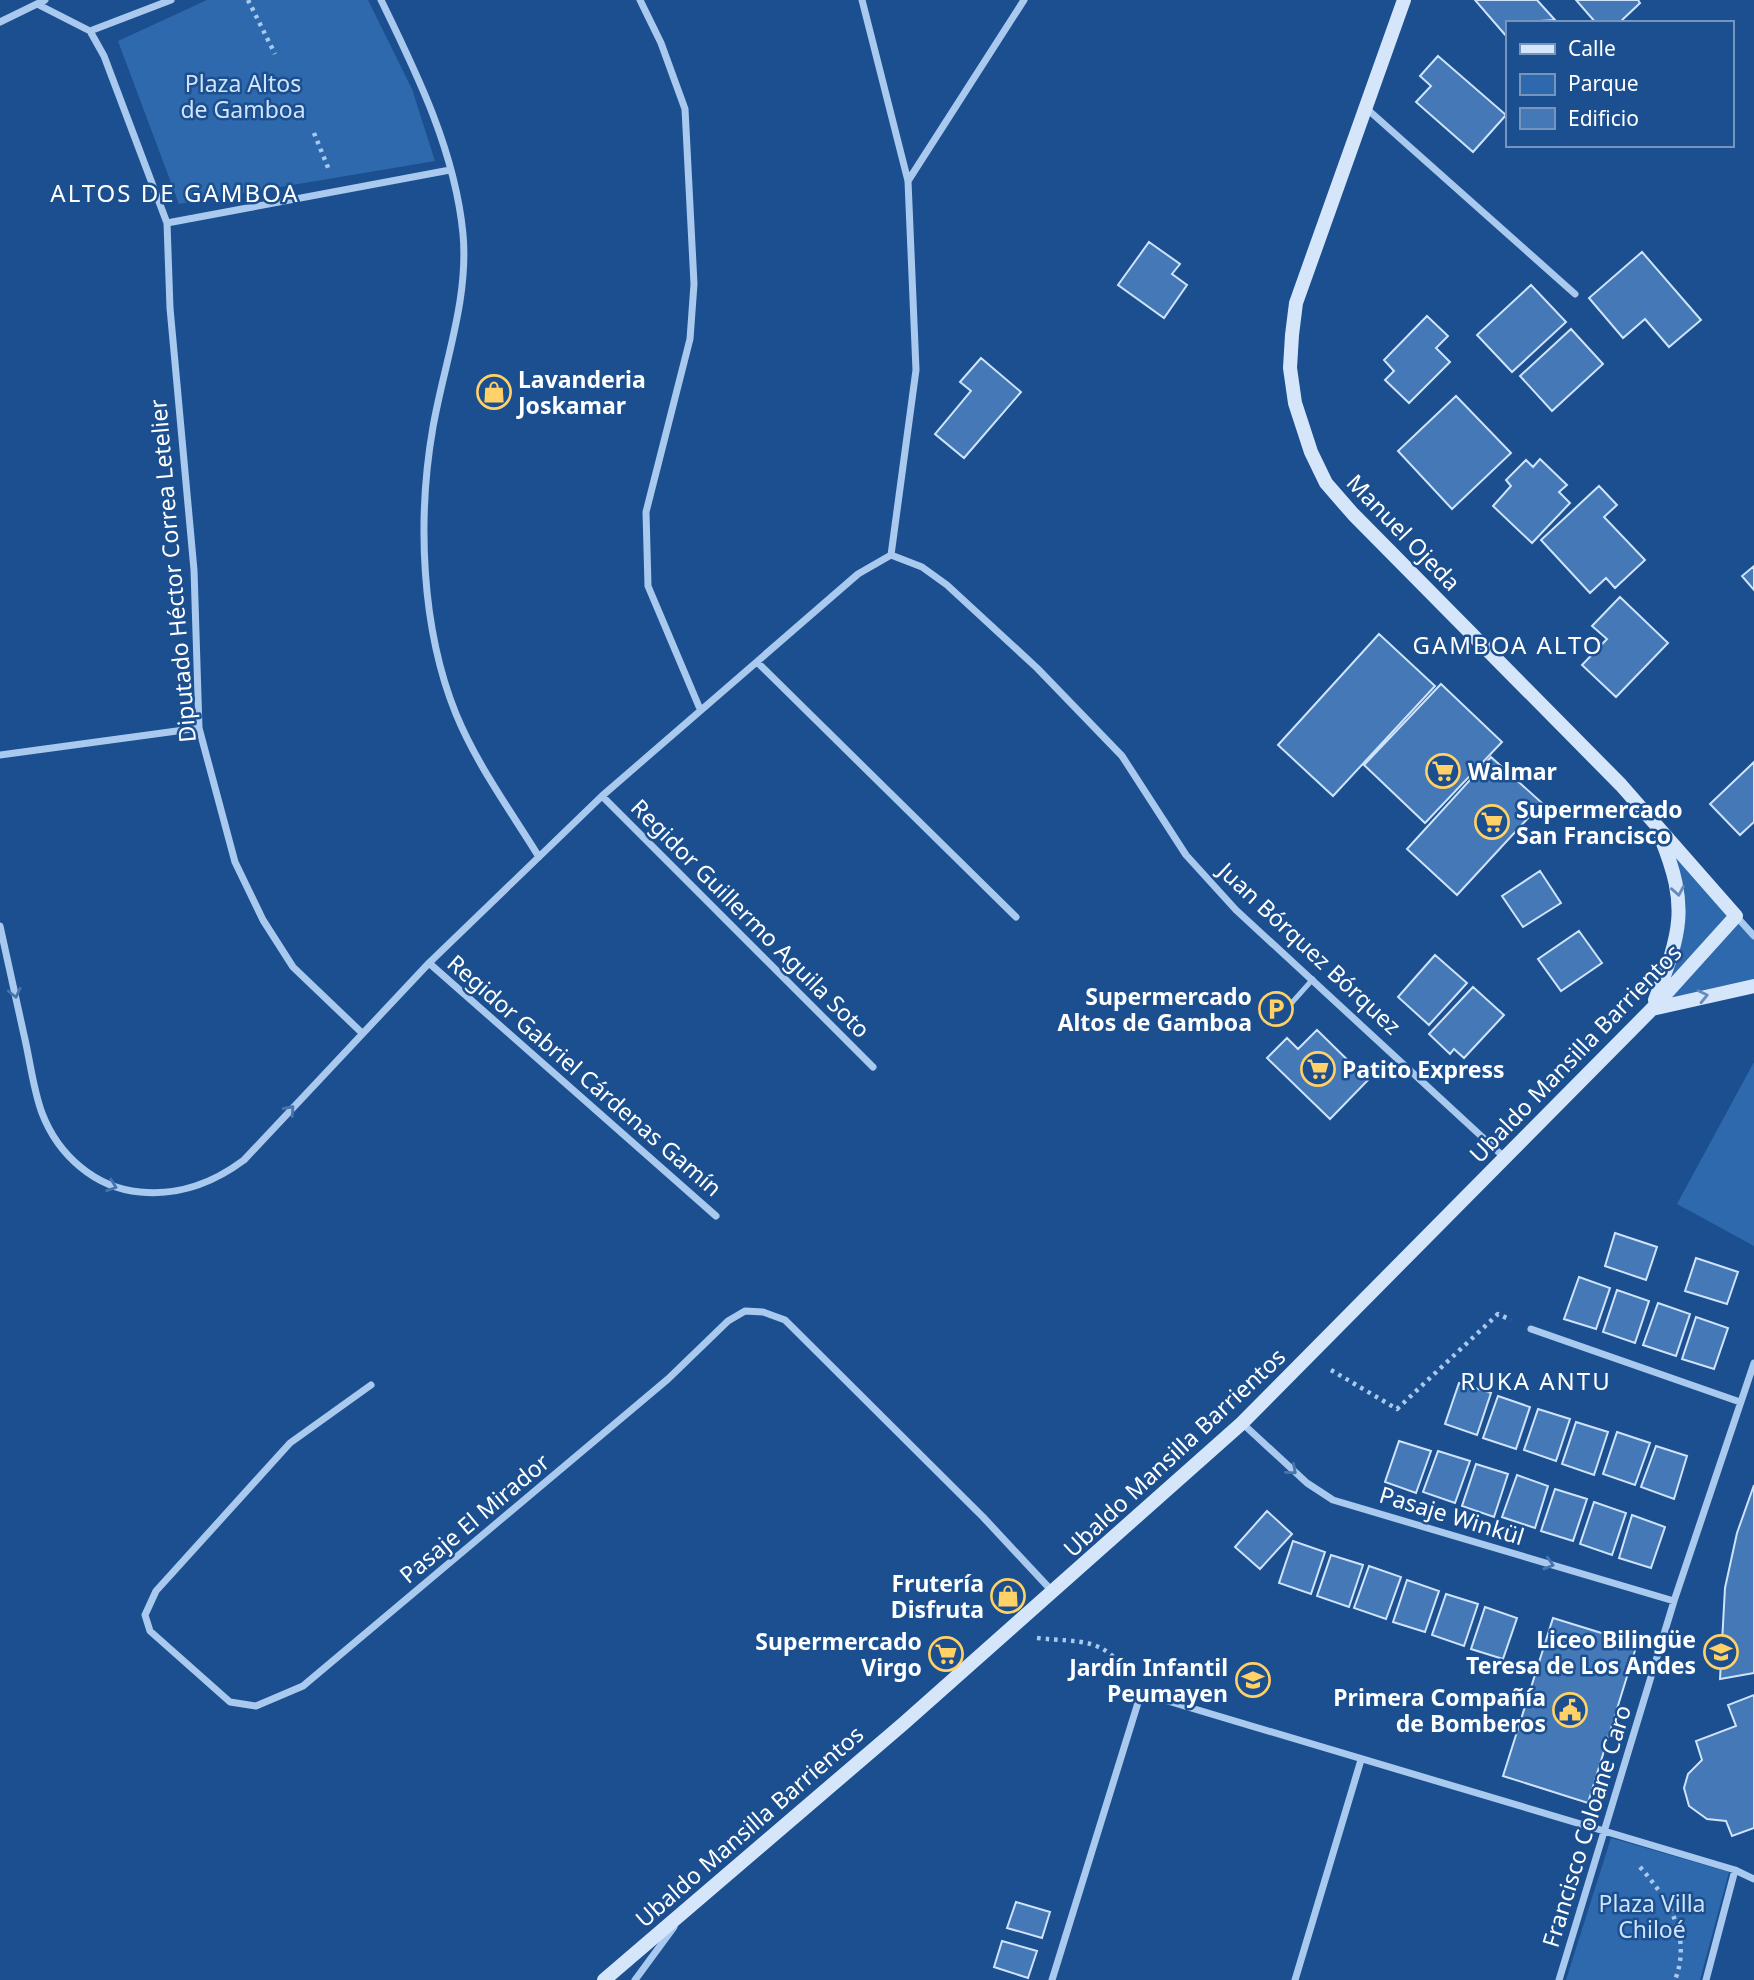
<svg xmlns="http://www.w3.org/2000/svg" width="1754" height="1980" font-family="'Noto Sans',sans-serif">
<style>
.green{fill:#2e69ad}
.building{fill:#4478b7;stroke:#cfe3fa;stroke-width:2}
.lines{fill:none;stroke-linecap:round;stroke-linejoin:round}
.path{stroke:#a9c9ee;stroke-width:4.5;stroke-dasharray:3.5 5;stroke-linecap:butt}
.lane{stroke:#a9c9ee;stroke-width:5}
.street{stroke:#a9c9ee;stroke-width:7}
.secondary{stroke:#d6e6fa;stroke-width:14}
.oneway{stroke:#668bba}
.oneway2{stroke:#4674ac}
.labels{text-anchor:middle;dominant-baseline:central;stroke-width:5;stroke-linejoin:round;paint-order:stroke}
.park-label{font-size:23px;fill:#cfe3fa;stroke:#1b4f8f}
.poi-label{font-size:23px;font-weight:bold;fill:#fff;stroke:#1b4f8f;text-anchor:end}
.street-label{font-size:23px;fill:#fff;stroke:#1b4f8f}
.neighbourhood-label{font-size:24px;letter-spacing:2px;fill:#fff;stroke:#1b4f8f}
</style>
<rect width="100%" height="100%" fill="#1b4f8f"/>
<!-- green -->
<path class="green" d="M207 0H368L412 89 435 161 179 204 118 41Z
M1656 827 1754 936V986L1652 1009 1679 927Z
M1754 1062V1246L1677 1204Z
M1611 1838 1729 1872 1700 1980H1566Z"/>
<!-- building -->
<path class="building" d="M1475 0H1537L1555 20 1507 23V37Z
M1576 0H1638L1640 3 1619 23H1596Z
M1438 56 1506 115 1473 152 1416 102 1431 86 1420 76Z
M1149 242 1180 264 1172 274 1187 285 1164 318 1118 285Z
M1642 252 1701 320 1669 347 1645 319 1623 338 1589 298Z
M1531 285 1566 322 1512 372 1477 335Z
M1427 316 1448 336 1436 348 1450 362 1409 403 1385 380 1394 371 1384 360Z
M1571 329 1603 364 1552 411 1520 376Z
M981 358 1021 392 964 458 935 434 971 391 960 382Z
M1456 396 1511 453 1452 509 1398 451Z
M1540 459 1567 485 1559 492 1570 503 1532 543 1493 506 1511 486 1506 480 1526 460 1533 467Z
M1599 486 1617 505 1604 517 1645 560 1615 588 1606 578 1590 593 1541 540Z
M1754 566V590L1742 576Z
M1620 597 1668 643 1616 697 1582 665 1607 639 1592 626Z
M1379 634 1435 686 1333 796 1278 745Z
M1441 684 1502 742 1425 823 1364 765Z
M1491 757 1542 803 1457 895 1407 849Z
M1754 762V822L1740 835 1710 804Z
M1540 871 1561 903 1523 927 1502 896Z
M1579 931 1602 963 1561 991 1538 959Z
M1435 955 1467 983 1429 1025 1398 997Z
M1473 987 1504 1015 1464 1058 1454 1049 1450 1054 1429 1034Z
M1317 1030 1368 1080 1330 1119 1267 1058 1287 1038 1298 1049Z
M1615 1233 1657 1247 1646 1280 1605 1266Z
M1696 1258 1738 1272 1727 1304 1685 1291Z
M1579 1277 1610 1288 1596 1329 1564 1319Z
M1617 1290 1649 1301 1635 1343 1603 1332Z
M1658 1303 1690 1314 1676 1356 1643 1345Z
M1696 1317 1728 1328 1714 1369 1682 1359Z
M1459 1383 1491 1393 1477 1435 1445 1424Z
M1498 1396 1530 1407 1516 1449 1483 1438Z
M1538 1409 1570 1419 1556 1461 1524 1450Z
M1576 1422 1608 1432 1594 1475 1562 1464Z
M1617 1432 1650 1443 1635 1485 1603 1474Z
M1399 1441 1431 1451 1416 1493 1385 1482Z
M1656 1446 1687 1456 1674 1499 1641 1487Z
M1438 1451 1470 1461 1455 1503 1423 1492Z
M1476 1464 1508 1474 1494 1517 1462 1506Z
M1517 1475 1548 1486 1535 1528 1502 1517Z
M1754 1485V1673L1720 1679 1725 1588 1737 1533Z
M1555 1489 1587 1499 1573 1541 1541 1531Z
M1594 1502 1626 1513 1612 1555 1580 1544Z
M1267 1511 1292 1534 1260 1569 1235 1547Z
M1632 1515 1665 1527 1651 1568 1619 1558Z
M1293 1541 1325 1552 1311 1594 1279 1583Z
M1331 1555 1363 1565 1349 1607 1317 1596Z
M1369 1566 1401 1577 1386 1619 1354 1608Z
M1407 1580 1439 1591 1425 1632 1393 1622Z
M1446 1594 1478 1604 1464 1646 1432 1635Z
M1485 1607 1517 1618 1503 1659 1471 1649Z
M1553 1618 1637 1644 1588 1803 1503 1776Z
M1754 1695V1828L1732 1836 1726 1821 1707 1819 1689 1806 1684 1788 1688 1774 1702 1760 1696 1741 1736 1726 1728 1705Z
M1016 1902 1050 1912 1042 1938 1007 1928Z
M1002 1941 1037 1951 1028 1978 994 1967Z"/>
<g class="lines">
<!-- path -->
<path class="path" d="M248 0 275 54
M314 133 329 170
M1331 1370 1397 1409 1498 1314 1511 1320
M1037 1638C1082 1643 1103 1636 1129 1676
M1640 1867C1669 1900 1692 1936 1675 1980"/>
<!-- lane -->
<path class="lane" d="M1280 1016 1313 979"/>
<!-- street -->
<path class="street" d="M381 0C417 74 455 151 463 234 469 299 444 364 433 427 417 518 421 628 456 714 477 765 510 810 539 857
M640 0 661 43 685 109 694 284 690 339 646 512 648 586 700 709
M862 0 908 181 916 370 891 555
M39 5 90 31 104 56 167 223 170 308 194 570 199 728 235 862 263 920 293 967 361 1032
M0 22 45 0
M90 31 171 0
M1366 108 1575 294
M908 181 1024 0
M167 223 450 170
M891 555 922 567 947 585 1037 668 1122 756 1186 855 1236 910 1505 1158
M758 663 1016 917
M0 755 199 728
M602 796 873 1067
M1736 916 1754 936
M0 926C8 962 16 999 24 1035 30 1060 33 1089 42 1113 58 1155 95 1188 140 1192 180 1196 213 1183 244 1160L429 963 602 796 858 574 891 555
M429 963 716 1216
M1531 1329 1740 1402
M371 1385 290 1443 156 1591 145 1615 150 1631 230 1702 256 1706 303 1686 668 1379 728 1321 745 1311 763 1312 785 1320 983 1517 1052 1591
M1242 1423 1307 1483 1333 1500 1674 1601
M635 1980 674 1927
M1052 1980 1141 1693 1735 1870 1754 1879
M1295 1980 1361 1760
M1559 1980 1674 1601 1754 1363
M1706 1980 1735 1870"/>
<!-- secondary -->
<path class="secondary" d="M1655 1000C1681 932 1689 907 1661 838
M1652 1009 1754 986
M604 1980 903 1724 1242 1423 1652 1009 1736 916 1621 785 1353 514 1326 483 1311 452 1295 403 1290 368 1292 335 1296 303 1404 0"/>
</g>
<!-- one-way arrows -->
<defs><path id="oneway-chevron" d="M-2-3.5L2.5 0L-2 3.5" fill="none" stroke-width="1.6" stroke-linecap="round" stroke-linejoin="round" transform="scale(1.75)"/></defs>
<g class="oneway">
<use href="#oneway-chevron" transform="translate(1678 891) rotate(80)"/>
<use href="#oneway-chevron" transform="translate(1703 996) rotate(-13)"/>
</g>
<g class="oneway2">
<use href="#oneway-chevron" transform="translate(15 993) rotate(77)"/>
<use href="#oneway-chevron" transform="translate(290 1110) rotate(-48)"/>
<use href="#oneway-chevron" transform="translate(112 1186) rotate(20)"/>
<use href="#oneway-chevron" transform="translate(1292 1470) rotate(41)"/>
<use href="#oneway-chevron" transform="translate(1549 1564) rotate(17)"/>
</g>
<!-- icons -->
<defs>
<g id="shop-ring" transform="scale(1.75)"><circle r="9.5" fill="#1b4f8f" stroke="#ffd166" stroke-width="1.5"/><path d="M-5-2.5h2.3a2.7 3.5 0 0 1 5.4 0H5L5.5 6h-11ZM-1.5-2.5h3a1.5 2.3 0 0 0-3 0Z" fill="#ffd166"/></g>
<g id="supermarket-ring" transform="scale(1.75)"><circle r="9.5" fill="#1b4f8f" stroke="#ffd166" stroke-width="1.5"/><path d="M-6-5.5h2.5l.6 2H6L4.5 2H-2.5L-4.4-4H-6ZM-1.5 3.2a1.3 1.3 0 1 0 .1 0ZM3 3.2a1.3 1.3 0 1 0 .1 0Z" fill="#ffd166"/></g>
<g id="parking-ring" transform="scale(1.75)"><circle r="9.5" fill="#1b4f8f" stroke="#ffd166" stroke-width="1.5"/><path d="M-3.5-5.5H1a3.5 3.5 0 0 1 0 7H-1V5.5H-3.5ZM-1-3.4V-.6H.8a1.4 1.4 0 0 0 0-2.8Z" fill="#ffd166"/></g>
<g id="school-ring" transform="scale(1.75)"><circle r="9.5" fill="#1b4f8f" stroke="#ffd166" stroke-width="1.5"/><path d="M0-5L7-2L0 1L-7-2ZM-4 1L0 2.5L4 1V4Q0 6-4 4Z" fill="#ffd166"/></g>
<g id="civic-ring" transform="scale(1.75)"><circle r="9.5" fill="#1b4f8f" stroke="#ffd166" stroke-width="1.5"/><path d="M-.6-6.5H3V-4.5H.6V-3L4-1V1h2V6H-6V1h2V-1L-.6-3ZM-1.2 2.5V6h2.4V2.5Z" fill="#ffd166"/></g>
</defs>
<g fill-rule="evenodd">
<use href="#shop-ring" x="494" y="392"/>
<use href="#supermarket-ring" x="1443" y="771"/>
<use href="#supermarket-ring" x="1492" y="822"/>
<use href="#parking-ring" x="1276" y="1009"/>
<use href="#supermarket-ring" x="1318" y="1069"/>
<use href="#shop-ring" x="1008" y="1596"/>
<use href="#school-ring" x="1721" y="1652"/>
<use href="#supermarket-ring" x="946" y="1654"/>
<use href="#school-ring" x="1253" y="1680"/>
<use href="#civic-ring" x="1570" y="1710"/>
</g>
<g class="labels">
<!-- park labels -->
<g class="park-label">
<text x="243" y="83">Plaza Altos<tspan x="243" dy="26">de Gamboa</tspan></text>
<text x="1652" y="1903">Plaza Villa<tspan x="1652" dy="26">Chiloé</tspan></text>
</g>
<!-- poi labels -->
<g class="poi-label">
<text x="518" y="379" text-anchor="start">Lavanderia<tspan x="518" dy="26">Joskamar</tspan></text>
<text x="1468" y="771" text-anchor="start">Walmar</text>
<text x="1516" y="809" text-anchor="start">Supermercado<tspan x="1516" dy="26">San Francisco</tspan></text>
<text x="1252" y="996">Supermercado<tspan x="1252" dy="26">Altos de Gamboa</tspan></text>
<text x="1342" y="1069" text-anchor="start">Patito Express</text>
<text x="984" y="1583">Frutería<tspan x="984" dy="26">Disfruta</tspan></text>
<text x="1696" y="1639">Liceo Bilingüe<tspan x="1696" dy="26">Teresa de Los Andes</tspan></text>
<text x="922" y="1641">Supermercado<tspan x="922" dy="26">Virgo</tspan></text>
<text x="1228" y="1667">Jardín Infantil<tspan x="1228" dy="26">Peumayen</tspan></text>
<text x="1546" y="1697">Primera Compañía<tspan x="1546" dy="26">de Bomberos</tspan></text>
</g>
<!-- street labels -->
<g class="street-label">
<text transform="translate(1404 532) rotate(46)">Manuel Ojeda</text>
<text transform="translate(172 571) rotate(-95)">Diputado Héctor Correa Letelier</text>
<text transform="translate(751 918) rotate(45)">Regidor Guillermo Aguila Soto</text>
<text transform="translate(1310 948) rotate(43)">Juan Bórquez Bórquez</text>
<text transform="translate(1575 1053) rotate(-46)">Ubaldo Mansilla Barrientos</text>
<text transform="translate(585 1075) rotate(41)">Regidor Gabriel Cárdenas Gamín</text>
<text transform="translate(1174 1452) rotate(-43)">Ubaldo Mansilla Barrientos</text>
<text transform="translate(1452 1515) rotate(17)">Pasaje Winkül</text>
<text transform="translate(474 1518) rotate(-40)">Pasaje El Mirador</text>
<text transform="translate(749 1826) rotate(-41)">Ubaldo Mansilla Barrientos</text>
<text transform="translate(1586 1826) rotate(-73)">Francisco Coloane Caro</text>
</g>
<!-- neighbourhood labels -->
<g class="neighbourhood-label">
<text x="175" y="192">ALTOS DE GAMBOA</text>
<text x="1508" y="644">GAMBOA ALTO</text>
<text x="1536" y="1380">RUKA ANTU</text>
</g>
</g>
<!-- legend -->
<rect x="1506" y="21" width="228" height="126" fill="#1b4f8f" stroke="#7695bc" stroke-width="2"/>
<rect x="1520" y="44" width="35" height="10" fill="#d6e6fa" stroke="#7695bc" stroke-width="2"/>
<text x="1568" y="56" font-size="21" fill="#ffffff">Calle</text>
<rect x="1520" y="74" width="35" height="21" fill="#2e69ad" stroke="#7695bc" stroke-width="2"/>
<text x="1568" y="91" font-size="21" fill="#ffffff">Parque</text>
<rect x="1520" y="108" width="35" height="21" fill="#4478b7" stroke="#7695bc" stroke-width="2"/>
<text x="1568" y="126" font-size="21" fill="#ffffff">Edificio</text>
</svg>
